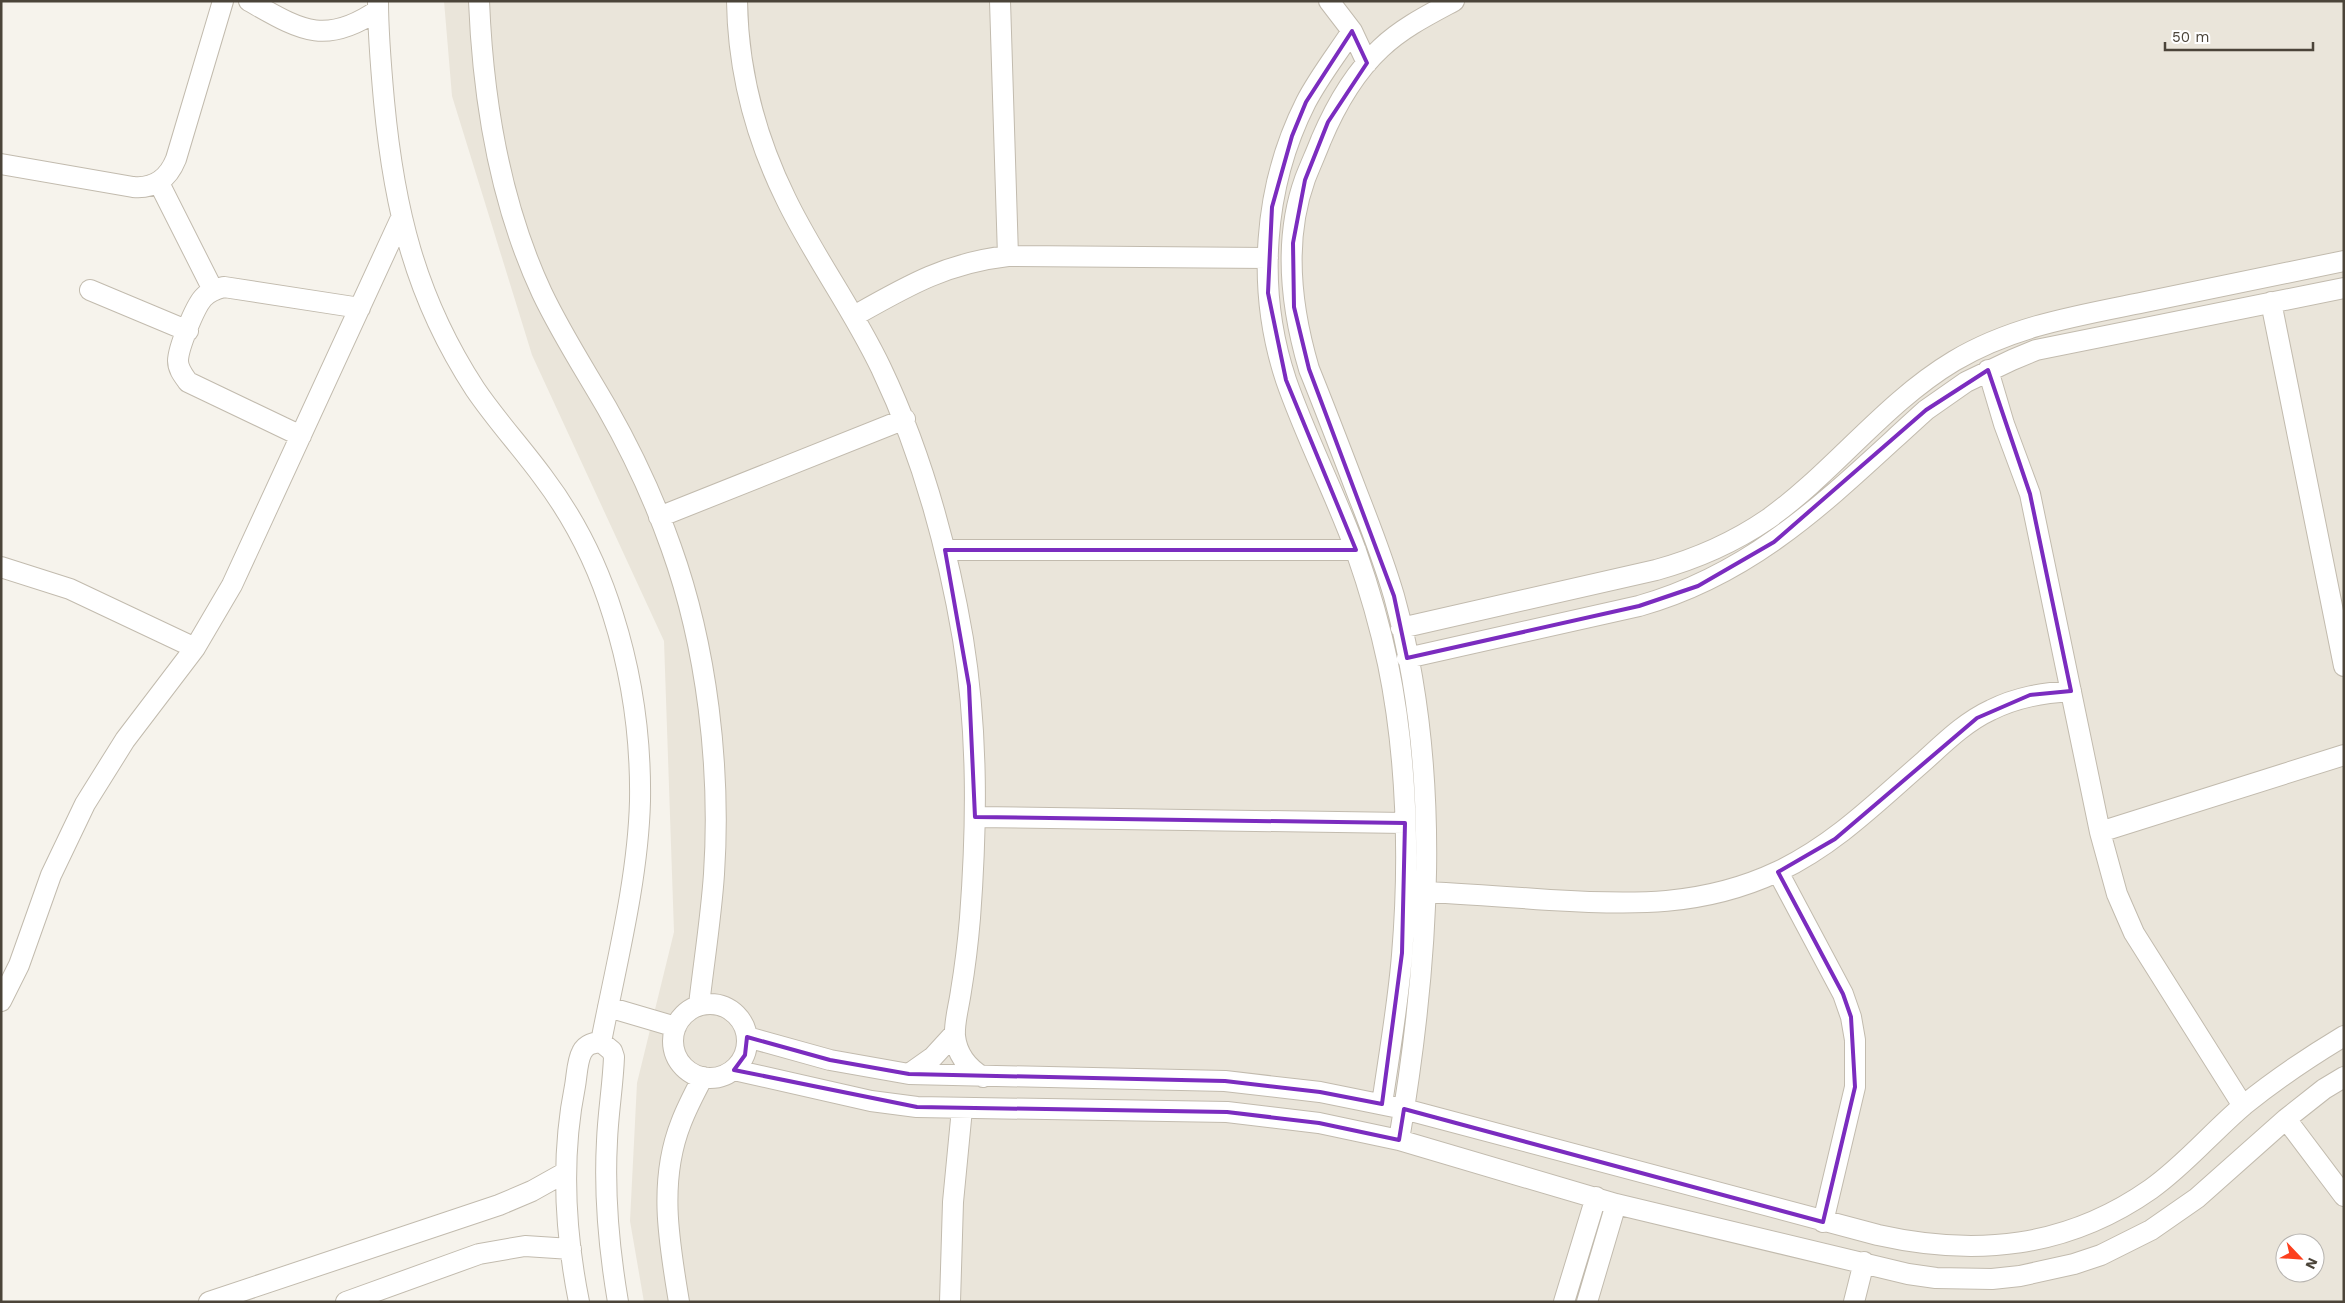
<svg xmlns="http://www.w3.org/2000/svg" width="2345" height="1303" font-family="'Work Sans',sans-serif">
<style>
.residential{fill:#eae5da;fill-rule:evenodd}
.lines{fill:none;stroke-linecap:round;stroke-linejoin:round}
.minor-casing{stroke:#c2bbae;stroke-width:22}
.minor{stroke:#fff;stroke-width:20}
.marked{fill:none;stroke:#7b2cbf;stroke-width:4;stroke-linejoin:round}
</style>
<rect width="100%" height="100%" fill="#f6f3ec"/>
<!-- residential -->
<path class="residential" d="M444 1H2344V1302H644L630 1221 637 1083 674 932 664 641 532 355 452 96ZM2285 1243H2315V1273H2285Z"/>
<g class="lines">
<!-- minor casing -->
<g class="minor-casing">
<path id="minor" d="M249 1C299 29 324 47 378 10
M378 1C378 35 381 68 384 101 394 208 415 297 475 389 496 420 521 447 543 477 574 518 598 566 613 615 632 675 641 738 640 801 638 880 616 965 601 1042
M479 1C483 100 500 203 542 293 561 333 585 370 607 408 632 452 654 499 671 547 707 647 721 768 714 874 711 918 704 961 699 1005
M737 1C738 70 756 138 786 199 814 257 853 309 881 368 922 454 947 545 963 639 978 732 977 825 970 918 968 942 965 967 961 991 959 1006 954 1022 955 1036 957 1055 968 1068 983 1077
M1000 1 1008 256
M1329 1 1352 31 1367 63
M1352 31C1337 54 1319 77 1306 102 1263 187 1256 290 1286 380 1306 438 1335 493 1356 551 1369 588 1380 626 1388 664 1407 756 1410 861 1402 955 1398 1005 1389 1055 1382 1104
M1 164 133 187C154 189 168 179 176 159L223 1
M159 183 213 290
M90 290 188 331
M2271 302 2344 666
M854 316C907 286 946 263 1008 256L1268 258
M1988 370 2004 424 2030 494 2100 832 2117 894 2134 933 2243 1106
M301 436 188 382C183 375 178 369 178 361 178 348 195 307 203 298 209 291 216 289 224 287L360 308
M659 517 905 419
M945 550H1356
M1 567 70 589 195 648
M1401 628 1656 570C1696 559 1733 543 1768 519 1834 472 1884 403 1954 361 2014 325 2082 315 2150 301 2214 288 2279 275 2344 261
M1407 658 1639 606C1760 572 1835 492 1926 410L1966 382 2012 360 2036 350 2344 288
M975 817 1405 823
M2100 832 2344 755
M1778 872 1843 994 1851 1017 1855 1040V1087L1823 1222
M1426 892C1468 894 1509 897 1550 900 1632 905 1703 907 1779 871 1834 845 1877 802 1923 762 1944 743 1965 722 1991 710 2017 697 2043 693 2071 691
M1 1001 19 965 51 875 85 804 125 740 195 648 232 585 401 218
M673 1041a37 37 0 1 1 74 0a37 37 0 1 1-74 0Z
M608 1007 676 1027
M747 1037 830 1060 909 1074 1225 1081 1320 1092 1404 1109 1878 1235C1976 1257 2067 1248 2151 1189 2185 1165 2212 1132 2244 1105 2275 1080 2309 1057 2344 1036
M734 1070 871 1101 917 1107 1227 1112 1319 1123 1399 1140 1616 1204 1908 1274 1936 1278 1992 1279 2020 1276 2074 1264 2101 1255 2151 1230 2197 1198 2286 1119 2324 1089 2344 1077
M909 1074 933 1057 955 1033
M2286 1119 2344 1196
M1399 1140C1429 962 1443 773 1394 596 1384 562 1371 528 1358 495 1342 453 1326 411 1309 369 1291 308 1283 240 1305 179 1310 166 1316 153 1321 140 1335 107 1354 73 1381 48 1402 28 1428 15 1454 1
M209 1302 499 1205 532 1191 566 1172
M346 1302 479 1254 525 1246 571 1249
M579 1302C565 1232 561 1156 575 1086 577 1075 577 1061 582 1052 586 1044 593 1043 601 1042L612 1051 614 1057C613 1085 608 1113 607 1141 604 1195 609 1249 618 1302
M679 1302C669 1242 658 1181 681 1123 687 1107 695 1092 703 1077
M950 1302 953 1202 962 1109
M1564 1302 1596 1197
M1587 1302 1616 1204
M1854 1302 1864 1262"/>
</g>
<!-- minor -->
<use href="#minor" class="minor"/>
</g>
<!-- marked area -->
<path class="marked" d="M1352 31 1367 63 1328 122 1305 180 1293 243 1294 307 1309 369 1394 596 1407 658 1639 606 1698 586 1774 542 1926 410 1988 370 2030 494 2071 691 2030 695 1977 718 1835 839 1778 872 1843 994 1851 1017 1855 1087 1823 1222 1404 1109 1399 1140 1319 1123 1227 1112 917 1107 734 1070 745 1055 747 1037 830 1060 909 1074 1225 1081 1320 1092 1382 1104 1402 953 1405 823 975 817 969 686 945 550H1356L1286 380 1268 293 1272 207 1292 136 1306 102Z"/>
<!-- border -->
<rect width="2345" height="1303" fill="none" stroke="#4b4439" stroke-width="5"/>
<!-- north arrow -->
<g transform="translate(2300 1258) rotate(115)"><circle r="24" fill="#ffffff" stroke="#b7b4b0"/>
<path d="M0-4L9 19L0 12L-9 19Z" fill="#fc3f1d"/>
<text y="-8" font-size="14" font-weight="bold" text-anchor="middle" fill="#4b4439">N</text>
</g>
<!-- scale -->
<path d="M2165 42v8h148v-8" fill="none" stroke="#4b4439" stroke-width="2.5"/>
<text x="2172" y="42" font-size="15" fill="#4b4439" stroke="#ffffff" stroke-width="4" paint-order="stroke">50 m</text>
</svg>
